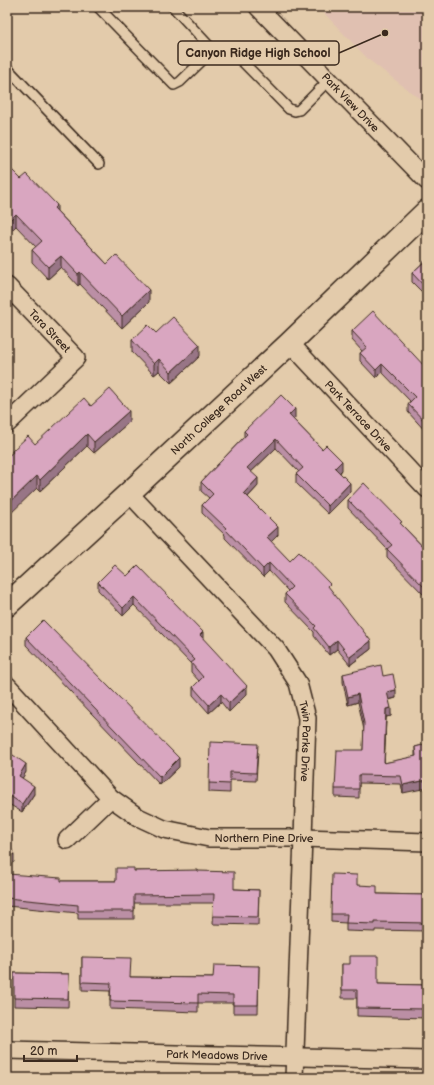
<svg xmlns="http://www.w3.org/2000/svg" width="434" height="1085" font-family="'Balsamiq Sans',sans-serif">
<style>
.built{fill:#e0c0b1}
.lines{fill:none;stroke-linecap:round;stroke-linejoin:round}
.lane-casing{stroke:#3b2a1e;stroke-width:12}
.street-casing{stroke:#3b2a1e;stroke-width:20}
.secondary-casing{stroke:#3b2a1e;stroke-width:25}
.lane{stroke:#e3cbab;stroke-width:9}
.street{stroke:#e3cbab;stroke-width:17}
.secondary{stroke:#e3cbab;stroke-width:22}
.wall{fill:#bb8fa5;stroke:#3b2a1e}
.shaded-wall{fill:#987486;stroke:#3b2a1e}
.building{fill:#d9a6c0;stroke:#3b2a1e}
.labels{text-anchor:middle;dominant-baseline:central;stroke-width:3.5;stroke-linejoin:round;paint-order:stroke}
.street-label{font-size:11px;fill:#3b2a1e;stroke:#e3cbab}
.leader{fill:none;stroke:#3b2a1e;stroke-width:1.5}
.callout-dot{fill:#3b2a1e;stroke:#e3cbab;stroke-width:1.5}
.callout{fill:#e3cbab;stroke:#3b2a1e;stroke-width:1.5}
.callout-label{font-size:12px;text-anchor:middle;font-weight:bold;fill:#3b2a1e}
</style>
<rect width="100%" height="100%" fill="#e3cbab"/>
<filter id="ink" filterUnits="userSpaceOnUse"><feTurbulence type="fractalNoise" baseFrequency=".025" numOctaves="2"/><feDisplacementMap in="SourceGraphic" scale="8" xChannelSelector="R" yChannelSelector="G"/><feConvolveMatrix kernelMatrix="1 2 1 2 8 2 1 2 1" color-interpolation-filters="sRGB"/></filter>
<g filter="url(#ink)">
<!-- built -->
<path class="built" d="M318 7H427V102H424L369 60Z"/>
<g class="lines">
<!-- lane casing -->
<g class="lane-casing">
<path id="lane" d="M98 7 174 85 180 82 213 50 173 7
M213 50 228 49 233 52 289 109 295 111 299 110 329 80
M7 68 99 164"/>
</g>
<!-- street casing -->
<g class="street-casing">
<g id="street">
<path id="s1" d="M258 7 427 181"/>
<path id="s2" d="M7 286 76 358 7 424"/>
<path id="s3" d="M290 343 427 489"/>
<path id="s4" d="M129 493 276 649 298 683 307 718 303 838 294 1078"/>
<path id="s5" d="M7 685 111 798 138 817 164 829 209 838H303L427 842"/>
<path d="M67 840 111 798"/>
<path id="s6" d="M7 1050 427 1060"/>
</g>
</g>
<!-- secondary casing -->
<g class="secondary-casing">
<g id="secondary">
<path id="s7" d="M7 605 129 493 290 343 427 211"/>
</g>
</g>
<!-- lane -->
<use href="#lane" class="lane"/>
<!-- street -->
<use href="#street" class="street"/>
<!-- secondary -->
<use href="#secondary" class="secondary"/>
</g>
<!-- wall -->
<path class="wall" d="M7 165 21 179 57 211 107 264 149 302 122 328 80 284 78 286 61 267 48 279 32 262V250L36 247 16 226 8 234 7 233Z
M427 259V297L412 282V273Z
M352 331 427 369V433L408 412V404L410 401 382 372 376 378 360 361V353L362 351 352 340Z
M156 333 200 356 171 383 159 371 154 375 132 352V340Z
M91 406 129 422 94 453 87 446 40 491 37 488 12 452V451L35 444Z
M295 418 293 419 342 470 340 473 350 492 328 514 296 483V474L299 472 276 448 251 472 258 486 248 497 278 535 271 542 290 561 330 589 371 649 350 665 337 649 329 655 314 636V632L285 602V594L288 591 269 571 263 577 225 538V535L202 513V505L209 498 201 491V482L244 437V431Z
M348 500 402 525 427 551V598L387 557V549L348 508Z
M127 576 203 639 247 694 229 712 221 702 209 713 193 695V687L199 681 191 672V664L134 605 123 616 98 590V582Z
M26 637 179 767 160 785 26 645Z
M343 674 383 676 396 698 389 700 391 716 386 717 384 763 415 757V747L427 744 403 793 401 784 359 783V798L335 797V789L363 750 364 730 358 702 348 705 343 682Z
M7 751 26 772 22 778 34 794 22 812 7 803Z
M258 752 256 781 230 780V793L209 792V783Z
M134 871H198L234 889 259 890 258 925 213 924 214 903H134V919H78V913L7 906V888L61 881H116Z
M357 885 377 894 427 895V931L375 930V932L346 931V923L331 922V914Z
M82 957 131 977 213 978 259 966 258 1013H233V1003H198V1012L110 1009V991L82 990Z
M342 964 378 984 427 985V1018L357 1016V998H342Z
M14 973 69 974 68 1007 14 1006Z"/>
<!-- shaded-wall -->
<path class="shaded-wall" d="M57 205V217L54 208Z
M16 214V226L8 234V222Z
M61 256V267L48 279V267Z
M80 272V284L78 286V274Z
M149 290V302L122 328V316Z
M9 329V341L7 343V331Z
M200 345V356L171 383V372Z
M10 354V365L7 369V357Z
M159 359V371L154 375V364Z
M382 364V372L376 378V370Z
M295 409V418L289 423V415Z
M129 411V422L94 453V442Z
M87 434V446L40 491V480Z
M276 439V448L247 476V468Z
M342 461V470L335 477V468Z
M37 476V488L7 517V505Z
M258 478V486L244 501V493Z
M350 483V492L328 514V506Z
M278 527V535L267 546V537Z
M269 563V571L263 577V569Z
M134 597V605L123 616V608Z
M203 632V640L200 635Z
M337 640V649L329 655V647Z
M371 641V649L350 665V657Z
M247 686V694L229 712V703Z
M396 690V698L387 700V692Z
M221 694V702L209 713V705Z
M358 694V702L348 705V697Z
M391 708V716L386 717 384 771 386 709Z
M179 758V767L160 785V777Z
M26 764V772L19 784V776Z
M427 780V788L403 793V785Z
M34 786V794L22 812V804Z
M14 854V862L7 866V858Z"/>
<!-- building -->
<path class="building" d="M7 165 21 179 27 174 57 205 54 208 107 264 116 255 149 290 122 316 80 272 78 274 61 256 48 267 32 250 42 241 16 214 8 222 7 221Z
M427 259V289L412 273Z
M373 311 427 369V424L408 404 415 397 382 364 376 370 360 353 367 347 352 331Z
M173 317 200 345 171 372 159 359 154 364 132 340 148 325 156 333Z
M7 350 10 354 7 357Z
M110 389 129 411 94 442 87 434 40 480 37 476 7 505V457L13 452 12 451 28 436 35 444 84 398 91 406Z
M281 395 295 409 289 415 322 449 326 445 342 461 335 468 350 483 328 506 296 474 303 468 276 439 247 468 258 478 244 493 278 527 267 537 290 561 299 552 330 584 328 586 371 641 350 657 337 640 329 647 314 628 316 626 285 594 292 587 269 563 263 569 225 529 226 528 202 505 213 494 201 482 247 434 244 431Z
M364 483 402 522 400 523 427 551V590L387 549 392 545 348 500Z
M115 565 127 576 138 565 203 632 200 635 247 686 229 703 221 694 209 705 193 687 203 677 191 663 195 660 134 597 123 608 98 582Z
M43 620 179 758 160 777 26 637Z
M381 665 383 676 393 674 396 690 387 692 391 708 386 709 384 763 416 756 415 747 427 744V780L403 785 401 776 359 775V789H335L337 750H363L364 723 358 694 348 697 343 674Z
M210 742 258 744 256 773 230 772V784L209 783Z
M7 751 26 764 19 776 34 786 22 804 7 794Z
M7 840 14 854 7 858Z
M116 868H134V871L198 870V871L234 872V889L259 890 258 917 213 916 214 894 134 895V911H78V905L7 898V888L8 874 61 878V881H116Z
M332 874 357 875V885L377 886V894L427 895V923L375 922V924L346 923 347 914H331Z
M350 956H378V984L427 985V1009L357 1008V990H342V964H350Z
M82 957 131 958 130 977 213 978 214 965 259 966 258 1005H233V995L198 994V1003L110 1001 111 983 82 982Z
M14 973 69 974 68 999 14 998Z"/>
</g>
<g class="labels">
<!-- street labels -->
<g class="street-label">
<text stroke="none"><textPath href="#s1" startOffset="133">Park View Drive</textPath></text>
<text stroke="none"><textPath href="#s2" startOffset="62">Tara Street</textPath></text>
<text stroke="none"><textPath href="#s7" startOffset="288">North College Road West</textPath></text>
<text stroke="none"><textPath href="#s3" startOffset="100">Park Terrace Drive</textPath></text>
<text stroke="none"><textPath href="#s4" startOffset="314">Twin Parks Drive</textPath></text>
<text stroke="none"><textPath href="#s5" startOffset="316">Northern Pine Drive</textPath></text>
<text stroke="none"><textPath href="#s6" startOffset="210">Park Meadows Drive</textPath></text>
</g>
</g>
<!-- callouts -->
<path class="leader" d="M385 33L339 53"/>
<circle class="callout-dot" cx="385" cy="33" r="4"/>
<rect class="callout" x="178" y="41" width="161" height="24" rx="4"/>
<g class="callout-label">
<text x="258" y="57">Canyon Ridge High School</text>
</g>
<!-- margin -->
<rect width="434" height="1085" fill="none" stroke="#e3cbab" stroke-width="24"/>
<rect x="12" y="12" width="410" height="1061" fill="none" stroke="#3b2a1e" stroke-width="1.5" filter="url(#ink)"/>
<!-- scale -->
<path d="M24 1055v6h53v-6" fill="none" stroke="#3b2a1e" stroke-width="2"/>
<text x="30" y="1055" font-size="12" fill="#3b2a1e" stroke="#e3cbab" stroke-width="3" paint-order="stroke">20 m</text>
</svg>
